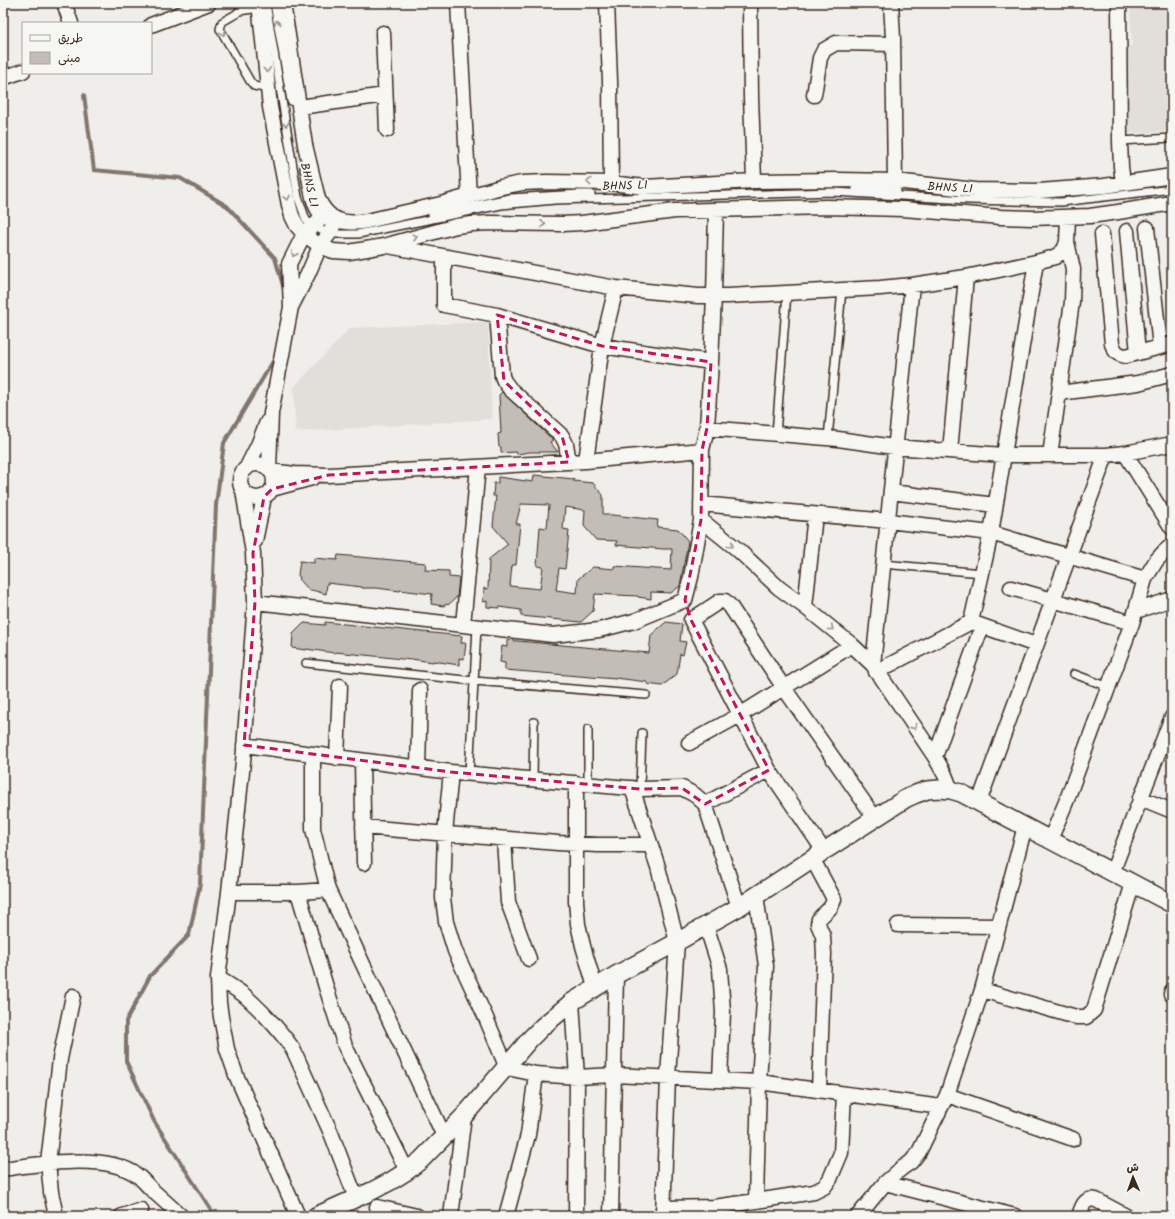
<svg xmlns="http://www.w3.org/2000/svg" width="1175" height="1219" font-family="Kalam,'Playpen Sans Arabic',sans-serif">
<style>
.built{fill:#e2dfdb}
.lines{fill:none;stroke-linecap:round;stroke-linejoin:round}
.stream{stroke:#81766d;stroke-width:4}
.building{fill:#c2bdb7;stroke:#3b2a1e;fill-rule:evenodd}
.service-casing{stroke:#3b2a1e;stroke-width:10}
.minor-casing{stroke:#3b2a1e;stroke-width:17}
.tertiary-casing{stroke:#3b2a1e;stroke-width:20}
.service{stroke:#f6f6f2;stroke-width:7}
.minor{stroke:#f6f6f2;stroke-width:14}
.tertiary{stroke:#f6f6f2;stroke-width:17}
.oneway{stroke:#989088}
.marked{fill:none;stroke:#c2185b;stroke-width:3;stroke-dasharray:8 5;stroke-linejoin:round}
.labels{text-anchor:middle;dominant-baseline:central;stroke-width:3.5;stroke-linejoin:round;paint-order:stroke}
.street-label{font-size:12px;fill:#3b2a1e;stroke:#f6f6f2}
</style>
<rect width="100%" height="100%" fill="#efeeea"/>
<filter id="ink" filterUnits="userSpaceOnUse"><feTurbulence type="fractalNoise" baseFrequency=".025" numOctaves="2"/><feDisplacementMap in="SourceGraphic" scale="8" xChannelSelector="R" yChannelSelector="G"/><feConvolveMatrix kernelMatrix="1 2 1 2 8 2 1 2 1" color-interpolation-filters="sRGB"/></filter>
<g filter="url(#ink)">
<!-- built -->
<path class="built" d="M1130 3H1172V132L1116 134 1113 47 1132 46Z
M488 322 492 419 295 432 294 387 350 328Z"/>
<g class="lines">
<!-- stream -->
<path class="stream" d="M84 95 94 170 180 178 227 206 275 258 284 289
M215 1216 154 1121 126 1061V1021L150 976 189 935 200 884 216 505 224 443 275 358"/>
</g>
<!-- building -->
<path class="building" d="M502 392 553 440 550 442 558 452H530L517 454 516 452 501 453V447H499L498 434 501 433 499 395Z
M534 475 574 479 573 481 593 483 603 495V514L658 520 657 527 678 529 688 541 680 586 671 593 651 592V599L638 597V596L595 594 593 611 581 622 521 616V610L499 607 500 608 487 607V601L483 602 484 588 488 589 489 559 508 544 493 526 496 496H493L494 483H498V477L533 482ZM521 504 549 505 547 528 540 527 537 566 543 567 540 589 510 586 512 565H516L520 524H516ZM565 507 585 510 584 526 596 540 617 541 616 545 663 549H672L671 570 614 566V569L593 567 578 579 577 593 556 590 559 568 565 569 568 541 569 530 563 529Z
M338 555 426 563 425 570 449 571V577L459 578 457 597 448 605 447 604 443 606 431 604 432 594 400 590V591L376 588H362V587L327 583 326 594 312 590 310 591 299 579 300 578 298 575 300 561 314 563V558L337 560Z
M325 622 462 636 461 643H466L464 659 459 658V665L433 661V662L411 659V660L384 657 335 652V653L306 649V650L292 648 293 634 304 623 325 625Z
M666 622 682 624 680 641 686 642 683 655 680 654 677 674 662 686 647 684V682L616 678V679L505 670V663L500 662 502 646 507 647V640L649 653 651 635Z"/>
<g class="lines">
<!-- service casing -->
<g class="service-casing">
<path id="service" d="M266 3 298 197 306 220 313 226 329 234H358L501 205 555 200 834 192 968 200 1061 202 1172 189
M274 3 291 101
M260 8 239 11 236 14 222 22 220 29 250 81 254 86 269 89
M1120 141 1172 138
M304 168C307 184 309 212 323 221
M856 189 897 191
M432 214 510 198 580 194H591
M776 434 787 293
M828 438 842 290
M883 564 982 573
M306 663 474 681 646 695
M1074 674 1109 687
M588 729V784
M469 774 477 627
M533 779 534 722
M640 789 642 733"/>
</g>
<!-- minor casing -->
<g class="minor-casing">
<path id="minor" d="M64 3 71 23
M259 3 270 107 289 205 292 216 297 226 304 234 320 246 333 251 349 252 384 246 456 226 472 224 489 223 562 224 582 223 675 211 827 207 903 209 1001 217 1031 218 1090 216 1118 212 1172 203
M283 3 305 145 318 199C329 222 344 225 367 221L441 204 501 187 522 183 547 182 611 183 644 187 754 181 838 180 895 181 975 190 1039 191 1104 186 1172 176
M458 3 469 196
M607 3 610 81 611 183
M750 3 751 97 754 181
M891 3 893 38 895 181
M1119 3 1120 141 1121 167 1123 182
M151 25 209 3
M383 33 387 130
M3 78 23 71
M814 95 820 58 824 50 836 43 893 44
M300 107 385 95
M1147 228 1160 347
M1127 231 1138 353
M1102 234 1112 344C1115 352 1118 355 1126 356L1172 344
M388 246 616 288 698 296H728L880 288 912 285 966 277 1036 262 1055 257 1064 250 1067 242 1068 217
M444 257V305L497 315 602 346 711 362
M291 307 308 274 320 246 329 234 336 220
M497 315 502 376 504 381 510 389 562 436 566 444 569 462
M1059 393 1138 383 1172 374
M707 428 838 439 894 447 1003 455H1106L1125 453 1172 444
M950 451 966 277
M1125 453 1172 528
M1050 455 1072 302 1073 269 1067 242
M586 461 602 346 616 288
M240 481a17 17 0 1 1 34 0a17 17 0 1 1-34 0Z
M246 469 258 445 267 422
M269 469 271 413 291 307 289 264 304 234 327 214
M270 471 295 474 329 475 586 461 702 450
M272 489 312 478
M243 490 253 553 255 602 243 762 229 892 218 978 219 1003 221 1017 227 1049 236 1075 298 1216
M891 492 995 505
M701 504 888 521 991 533 1145 579
M701 520 737 549 779 588 805 607 852 645 873 665 935 757 945 775 951 790
M255 541 264 497
M1011 588 1132 623
M255 602 553 635 599 630 634 621 685 600 691 577 701 520 702 450 707 428 711 362 714 296 716 210
M805 607 815 515
M1136 611 1172 599
M971 622 991 533 1036 262
M463 625 478 467
M873 665C886 539 898 412 912 285
M876 672 971 622 1036 645
M689 743 740 715 852 645
M244 745 451 772 640 789 682 788 695 795 705 804 739 907
M313 755V829L328 890
M935 757 982 626
M337 758 340 686
M362 761 364 863
M418 768 420 690
M451 772 445 833 443 898 446 922 455 951 486 1018 507 1068 536 1074 577 1077 614 1075 759 1082 941 1107
M576 783V901L578 924 583 946 595 987
M632 788 658 867 677 942 668 1077 663 1216
M1140 798 1172 811
M979 802 1106 455
M705 804 769 770
M363 827 558 843 598 845H650
M504 839 508 902 529 959
M1050 840 1066 802 1132 623 1145 579 1156 561 1164 552 1172 545
M824 851 769 770 691 620 720 601H725L730 606 784 688 875 818
M812 858 834 899C831 911 825 911 819 919L818 924 823 936 824 954 819 1090
M1112 873 1172 717
M229 892H298L328 890 444 1136
M298 892 326 987 345 1046 407 1171
M756 895 766 966 759 1082 756 1201
M706 925 720 969 723 1012 720 1080
M898 925 998 926
M218 978C226 983 236 989 244 995 262 1011 279 1029 293 1049L331 1133 356 1198
M982 990 1076 1017H1086L1094 1010 1133 883
M1171 994 1172 991
M572 1002 577 1077 576 1216
M947 1095 1073 1139
M3 1169C40 1164 107 1152 138 1176 143 1180 147 1185 151 1189 161 1198 171 1207 181 1216
M885 1183 1015 1216
M377 1207 417 1216
M663 1208 714 1207 756 1201 814 1192 824 1187 830 1179 841 1153 844 1094
M56 1216 51 1192 48 1163 60 1059 73 996
M122 1216 141 1210
M451 1216 464 1116
M506 1216 528 1135 536 1074
M611 1216 616 975
M858 1216 885 1183 902 1168 911 1162 919 1152 947 1095 982 990 1025 826
M1079 1216C1082 1207 1084 1197 1096 1200L1126 1216"/>
</g>
<!-- tertiary casing -->
<g class="tertiary-casing">
<path id="tertiary" d="M316 1216 372 1191 391 1181 407 1171 421 1160 464 1116 530 1039 543 1026 572 1002 616 975 677 942 739 907 824 851 905 799 916 794 927 790 939 789 951 790 961 793 1172 904"/>
</g>
<!-- service -->
<use href="#service" class="service"/>
<!-- minor -->
<use href="#minor" class="minor"/>
<!-- tertiary -->
<use href="#tertiary" class="tertiary"/>
</g>
<!-- one-way arrows -->
<defs><path id="oneway-chevron" d="M-2-3.5L2.5 0L-2 3.5" fill="none" stroke-width="1.6" stroke-linecap="round" stroke-linejoin="round"/></defs>
<g class="oneway">
<use href="#oneway-chevron" transform="translate(277 23) rotate(-100)"/>
<use href="#oneway-chevron" transform="translate(223 33) rotate(70)"/>
<use href="#oneway-chevron" transform="translate(267 70) rotate(84)"/>
<use href="#oneway-chevron" transform="translate(286 124) rotate(81)"/>
<use href="#oneway-chevron" transform="translate(589 182) rotate(-175)"/>
<use href="#oneway-chevron" transform="translate(287 198) rotate(78)"/>
<use href="#oneway-chevron" transform="translate(543 224)"/>
<use href="#oneway-chevron" transform="translate(415 237) rotate(-15)"/>
<use href="#oneway-chevron" transform="translate(294 254) rotate(115)"/>
<use href="#oneway-chevron" transform="translate(731 545) rotate(40)"/>
<use href="#oneway-chevron" transform="translate(831 628) rotate(39)"/>
<use href="#oneway-chevron" transform="translate(914 727) rotate(55)"/>
</g>
</g>
<!-- marked area -->
<path class="marked" d="M497 315 602 346 711 362 707 428 702 450 701 520 685 600 691 620 769 770 705 804 682 788 640 789 451 772 244 745 255 602 253 553 264 497 272 489 329 475 569 462 562 436 504 381Z"/>
<g class="labels">
<!-- street labels -->
<g class="street-label">
<text transform="translate(309 185) rotate(77)">BHNS L1</text>
<text transform="translate(625 186) rotate(-2)">BHNS L1</text>
<text transform="translate(950 188) rotate(3)">BHNS L1</text>
</g>
</g>
<!-- margin -->
<rect width="1175" height="1219" fill="none" stroke="#f6f6f2" stroke-width="16"/>
<rect x="8" y="8" width="1159" height="1203" fill="none" stroke="#3b2a1e" stroke-width="1.5" filter="url(#ink)"/>
<!-- legend -->
<rect x="22" y="22" width="130" height="52" fill="#f6f6f2" stroke="#aba49d"/>
<rect x="30" y="35" width="20" height="6" fill="#f6f6f2" stroke="#aba49d"/>
<text x="58" y="42" font-size="12" fill="#3b2a1e">طريق</text>
<rect x="30" y="52" width="20" height="12" fill="#c2bdb7" stroke="#aba49d"/>
<text x="58" y="62" font-size="12" fill="#3b2a1e">مبنى</text>
<!-- north arrow -->
<g transform="translate(1133 1177) rotate(358)" stroke="#f6f6f2" stroke-width="3" paint-order="stroke">
<path d="M0-3L7 15L0 10L-7 15Z" fill="#3b2a1e"/>
<text y="-6" font-size="11" font-weight="bold" text-anchor="middle" fill="#3b2a1e">ش</text>
</g>
</svg>
